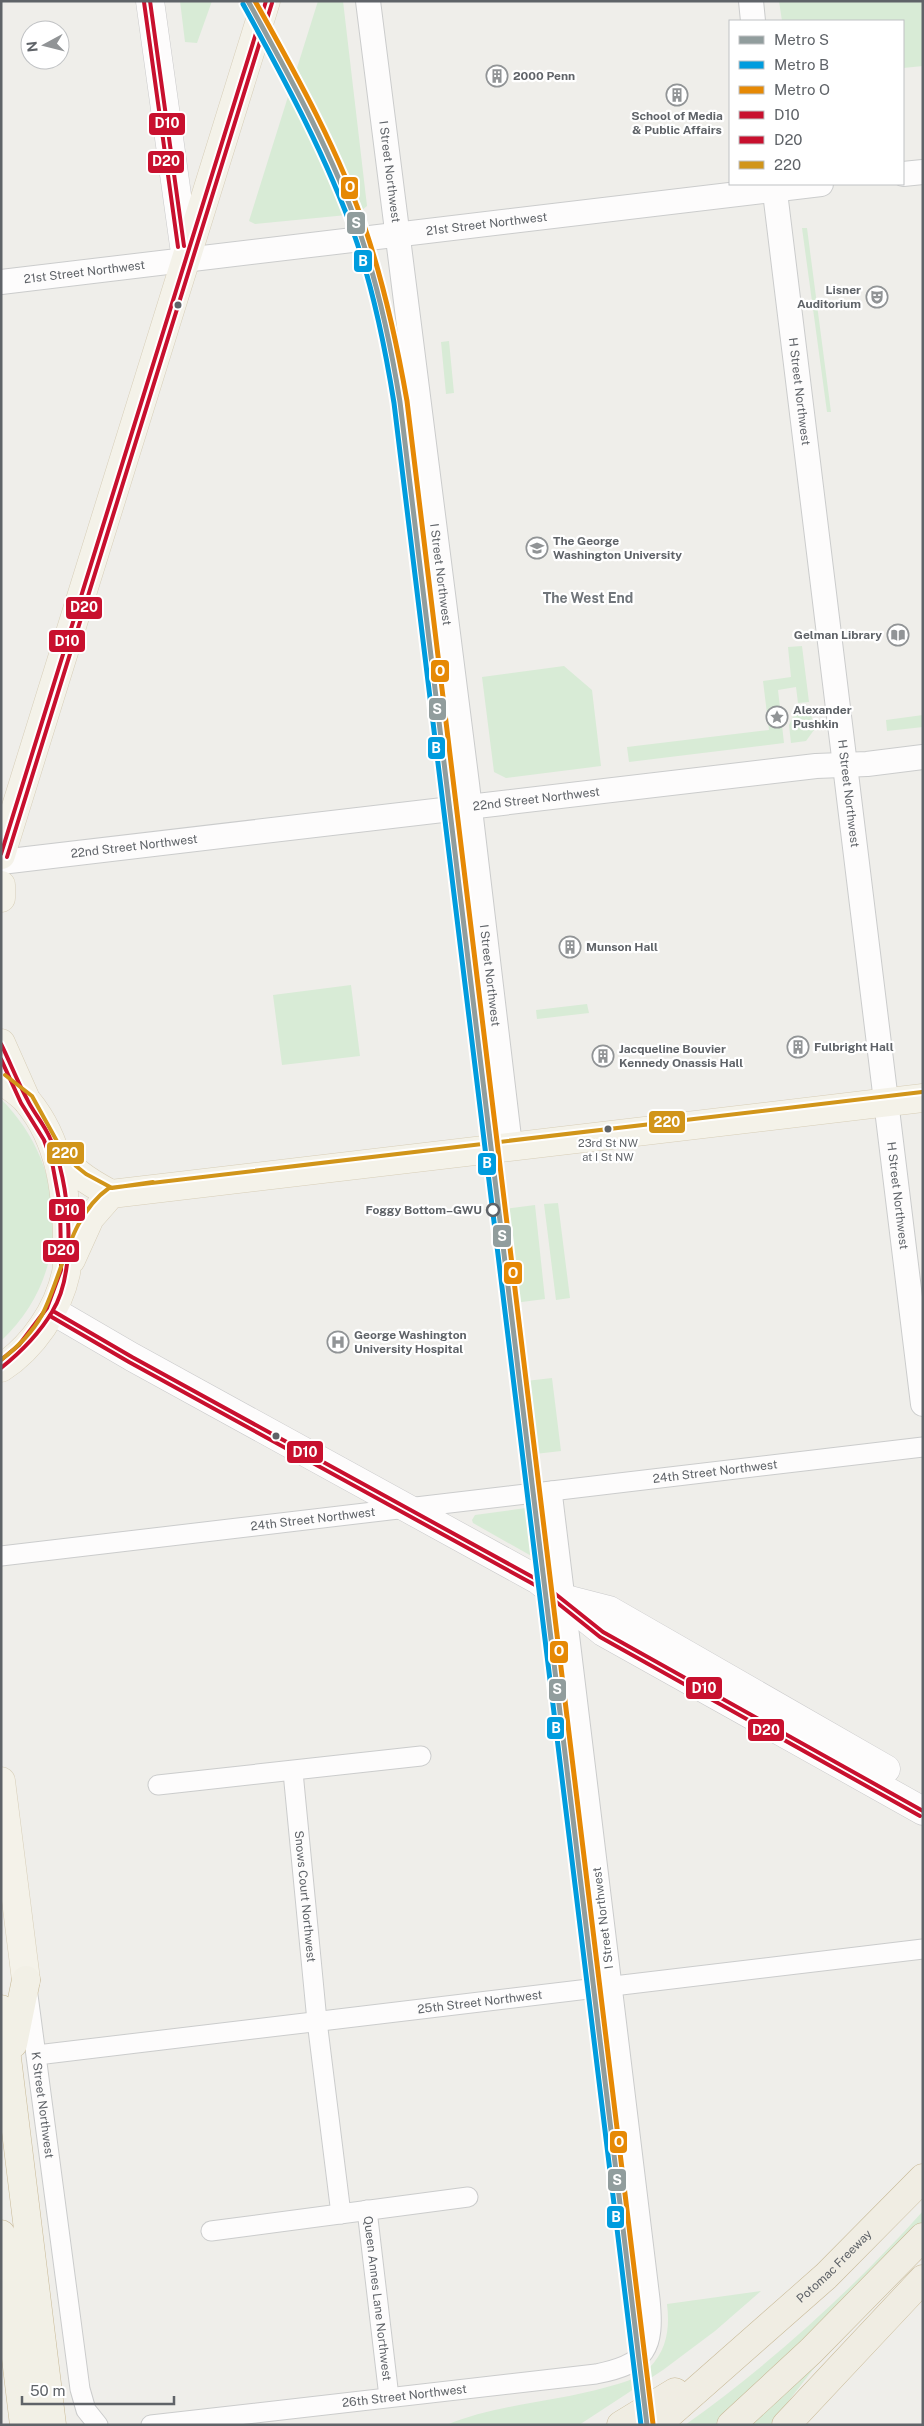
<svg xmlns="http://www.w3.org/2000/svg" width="924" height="2426" font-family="'Public Sans',sans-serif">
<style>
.green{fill:#d8ebd6}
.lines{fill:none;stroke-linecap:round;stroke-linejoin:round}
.minor-casing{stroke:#cbcccc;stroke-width:21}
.tertiary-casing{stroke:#cbcccc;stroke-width:26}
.secondary-casing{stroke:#cacacb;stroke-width:29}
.primary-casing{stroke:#d7ceb8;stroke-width:29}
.trunk-casing{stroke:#c8b996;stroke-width:29}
.motorway-casing{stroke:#c8b996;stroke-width:29}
.minor{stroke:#fdfcfc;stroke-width:19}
.tertiary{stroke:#fdfcfc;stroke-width:24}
.secondary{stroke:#fdfcfc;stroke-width:28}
.primary{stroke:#f4f2e9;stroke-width:28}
.trunk{stroke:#f2f0e6;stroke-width:28}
.motorway{stroke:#f0ede3;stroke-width:28}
.bus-1-casing{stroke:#fff;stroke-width:8}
.bus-2-casing{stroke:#fff;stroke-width:8}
.bus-3-casing{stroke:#fff;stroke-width:8}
.bus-1{stroke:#c8102e;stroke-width:4}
.bus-2{stroke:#c8102e;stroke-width:4}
.bus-3{stroke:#d1951a;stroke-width:4}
.metro-1-casing{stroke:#fff;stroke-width:9}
.metro-2-casing{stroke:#fff;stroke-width:9}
.metro-3-casing{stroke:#fff;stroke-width:9}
.metro-1{stroke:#919d9d;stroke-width:5}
.metro-2{stroke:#009cde;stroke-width:5}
.metro-3{stroke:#e68905;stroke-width:5}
.bus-dot{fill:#5f6368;stroke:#fff;stroke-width:2}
.stop-dot{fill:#fff;stroke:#5f6368;stroke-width:2.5}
.labels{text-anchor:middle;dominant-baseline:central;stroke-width:4.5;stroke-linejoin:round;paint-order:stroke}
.bus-label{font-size:11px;fill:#5f6368;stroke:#fff}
.poi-label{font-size:12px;font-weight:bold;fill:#5f6368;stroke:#fff;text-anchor:start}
.street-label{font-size:12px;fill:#5f6368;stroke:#fff}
.stop-label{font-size:12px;font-weight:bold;fill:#5f6368;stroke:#fff;text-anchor:end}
.neighbourhood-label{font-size:14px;font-weight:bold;fill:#70757a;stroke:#fff}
.line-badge{stroke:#fff;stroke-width:2}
.badge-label{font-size:14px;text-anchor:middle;font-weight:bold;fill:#fff}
</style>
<rect width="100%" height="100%" fill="#efeeea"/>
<!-- green -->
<path class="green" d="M180 1H212L197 43 185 42Z
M318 1H343L367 206 357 214 255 224 249 221Z
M779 1H923V66L903 68V21H782Z
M802 228H807L831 412H827Z
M449 341 454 393 446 394 441 342Z
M802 646 809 702 798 703 796 687 778 690 784 743 629 762 627 747 769 730 763 681 791 677 788 647Z
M564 666 592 690 601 766 506 778 494 772 482 677Z
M811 713 814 730 806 741 791 743 789 725 794 715Z
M923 715V727L887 731 886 720Z
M351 985 360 1056 282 1065 273 995Z
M587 1004 589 1013 537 1019 536 1010Z
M1 1099C69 1167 73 1274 1 1341Z
M558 1203 570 1298 556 1300 544 1204Z
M535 1205 545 1299 514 1303 504 1209Z
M552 1378 561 1451 535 1454 526 1381Z
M533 1507C543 1515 542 1540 544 1552L539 1558H535L473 1523 472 1520 475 1515Z
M923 2211V2226L757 2388 715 2425H685C772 2363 852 2290 923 2211Z
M761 2291 715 2331 663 2370 579 2425H446C497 2404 555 2402 607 2387 621 2383 638 2379 649 2368 667 2350 670 2328 667 2304Z
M825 2354 770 2425H751Z"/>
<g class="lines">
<!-- minor casing -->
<g class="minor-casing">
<g id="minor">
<path id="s1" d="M1 1556 923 1447"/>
<path id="s2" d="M293 1772 317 2021 341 2214"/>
<path d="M158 1785 421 1756"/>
<path id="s3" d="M28 1995 80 2389 86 2410 98 2425"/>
<path id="s4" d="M37 2055 923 1949"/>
<path id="s5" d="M367 2210 389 2397"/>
<path d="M211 2231 468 2197"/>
<path id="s6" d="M151 2425 596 2374C647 2364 655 2349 650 2299L552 1491"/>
</g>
</g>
<!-- tertiary casing -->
<g class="tertiary-casing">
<g id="tertiary">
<path id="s7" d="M368 1 467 784 510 1146"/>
<path d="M751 1 753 21"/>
<path d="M903 174 923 172"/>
<path id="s8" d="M774 184 923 1404"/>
<path id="s9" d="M1 282 821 184"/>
<path id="s10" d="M1 862 816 766 867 764 923 757"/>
</g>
</g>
<!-- secondary casing -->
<g class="secondary-casing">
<path id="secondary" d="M150 1 186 260
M53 1311 132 1357 538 1580 603 1632 923 1811
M570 1600 609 1610 886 1769"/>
</g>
<!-- primary casing -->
<g class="primary-casing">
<path id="primary" d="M1 855 266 1
M1 885V898
M1 1043 25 1097
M1 1080C10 1087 21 1093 28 1102 60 1141 66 1190 67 1238 67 1249 68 1262 66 1273 58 1310 33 1347 1 1368
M54 1148C74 1172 83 1179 111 1194L923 1098
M71 1260 90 1218 111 1194
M1 1781 26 1980"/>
</g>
<!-- trunk casing -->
<g class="trunk-casing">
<path id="trunk" d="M1 2009 52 2425
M13 2044 26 1980
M1 2234 24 2425"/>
</g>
<!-- motorway casing -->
<g class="motorway-casing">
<g id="motorway">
<path d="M621 2425 675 2392"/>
<path id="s11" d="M657 2425 826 2276 923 2178"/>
<path d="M731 2425 811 2351 923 2237"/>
<path d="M786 2425 923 2279"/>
</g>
</g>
<!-- minor -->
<use href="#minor" class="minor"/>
<!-- tertiary -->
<use href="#tertiary" class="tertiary"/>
<!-- secondary -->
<use href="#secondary" class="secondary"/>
<!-- primary -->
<use href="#primary" class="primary"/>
<!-- trunk -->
<use href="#trunk" class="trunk"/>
<!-- motorway -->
<use href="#motorway" class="motorway"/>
<!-- bus-1 casing -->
<g class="bus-1-casing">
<path id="bus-1" d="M150 1 184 246
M1 854 266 1
M1 1044C10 1062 17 1081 27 1099 33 1112 44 1124 50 1138 70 1181 78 1270 52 1312 39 1334 21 1352 1 1368
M53 1311 132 1357 538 1580 603 1632 923 1811"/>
</g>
<!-- bus-2 casing -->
<g class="bus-2-casing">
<path id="bus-2" d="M144 2 178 247
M7 857 272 3
M1 1059 21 1103 44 1140 52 1162 60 1205 61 1256V1270L47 1308 19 1345 1 1360
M50 1316 129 1362 535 1585 600 1637 920 1816"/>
</g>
<!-- bus-3 casing -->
<g class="bus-3-casing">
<path id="bus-3" d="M5 1075 32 1096 59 1145 76 1166 86 1174 112 1188 153 1182
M1 1360C18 1347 32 1333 42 1315 63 1274 69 1216 109 1188L922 1092"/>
</g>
<!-- bus-1 -->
<use href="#bus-1" class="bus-1"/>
<!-- bus-2 -->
<use href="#bus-2" class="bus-2"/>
<!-- bus-3 -->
<use href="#bus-3" class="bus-3"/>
<!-- metro-1 casing -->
<g class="metro-1-casing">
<path id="metro-1" d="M248 1C290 77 333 154 361 236 379 290 391 346 400 402L647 2425"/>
</g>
<!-- metro-2 casing -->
<g class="metro-2-casing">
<path id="metro-2" d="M243 4C284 79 326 155 355 237 374 291 385 347 394 403L641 2425"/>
</g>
<!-- metro-3 casing -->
<g class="metro-3-casing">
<path id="metro-3" d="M255 1C297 76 340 153 367 234 385 289 397 344 407 401L653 2424"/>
</g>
<!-- metro-1 -->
<use href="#metro-1" class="metro-1"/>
<!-- metro-2 -->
<use href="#metro-2" class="metro-2"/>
<!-- metro-3 -->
<use href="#metro-3" class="metro-3"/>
</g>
<!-- icons -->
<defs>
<g id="building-ring" transform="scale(1.125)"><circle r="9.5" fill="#fff" stroke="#919496" stroke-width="1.5"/><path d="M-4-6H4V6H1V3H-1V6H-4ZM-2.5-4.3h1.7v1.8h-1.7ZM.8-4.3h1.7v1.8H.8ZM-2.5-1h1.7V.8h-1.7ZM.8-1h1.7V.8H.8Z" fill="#919496"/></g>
<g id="theatre-ring" transform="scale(1.125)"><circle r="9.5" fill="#fff" stroke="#919496" stroke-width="1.5"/><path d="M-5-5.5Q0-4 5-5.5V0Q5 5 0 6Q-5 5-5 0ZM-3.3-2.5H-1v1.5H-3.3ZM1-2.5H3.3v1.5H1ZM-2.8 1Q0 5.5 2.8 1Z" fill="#919496"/></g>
<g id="university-ring" transform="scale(1.125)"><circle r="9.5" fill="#fff" stroke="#919496" stroke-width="1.5"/><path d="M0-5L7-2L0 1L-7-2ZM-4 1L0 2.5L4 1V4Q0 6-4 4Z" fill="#919496"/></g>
<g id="library-ring" transform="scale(1.125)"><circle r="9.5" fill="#fff" stroke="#919496" stroke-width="1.5"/><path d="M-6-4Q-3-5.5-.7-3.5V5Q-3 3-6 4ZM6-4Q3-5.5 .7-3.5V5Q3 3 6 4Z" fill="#919496"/></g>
<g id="sight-ring" transform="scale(1.125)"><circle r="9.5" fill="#fff" stroke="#919496" stroke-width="1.5"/><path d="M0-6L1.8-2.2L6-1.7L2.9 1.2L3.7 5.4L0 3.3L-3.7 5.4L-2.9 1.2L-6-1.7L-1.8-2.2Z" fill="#919496"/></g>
<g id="hospital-ring" transform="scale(1.125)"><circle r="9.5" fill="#fff" stroke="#919496" stroke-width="1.5"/><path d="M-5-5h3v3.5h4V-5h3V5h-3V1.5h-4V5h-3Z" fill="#919496"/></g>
</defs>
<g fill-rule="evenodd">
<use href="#building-ring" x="497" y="76"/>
<use href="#building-ring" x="677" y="95"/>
<use href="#theatre-ring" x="877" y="297"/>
<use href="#university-ring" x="537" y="548"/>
<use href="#library-ring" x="898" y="635"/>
<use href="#sight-ring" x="777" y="717"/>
<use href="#building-ring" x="570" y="947"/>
<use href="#building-ring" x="798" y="1047"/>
<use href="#building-ring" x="603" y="1056"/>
<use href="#hospital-ring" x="338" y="1342"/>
</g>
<!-- markers -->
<g class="bus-dot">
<circle cx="178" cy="305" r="4.5"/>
<circle cx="608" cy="1129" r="4.5"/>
<circle cx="276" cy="1436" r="4.5"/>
</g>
<circle class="stop-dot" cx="493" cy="1210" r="6"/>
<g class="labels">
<!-- bus labels -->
<g class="bus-label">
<text x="608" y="1143">23rd St NW<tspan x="608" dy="14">at I St NW</tspan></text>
</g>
<!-- poi labels -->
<g class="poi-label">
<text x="513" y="76">2000 Penn</text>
<text x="677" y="116" text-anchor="middle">School of Media<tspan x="677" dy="14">&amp; Public Affairs</tspan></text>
<text x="861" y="290" text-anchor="end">Lisner<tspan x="861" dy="14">Auditorium</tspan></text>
<text x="553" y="541">The George<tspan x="553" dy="14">Washington University</tspan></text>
<text x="882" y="635" text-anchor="end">Gelman Library</text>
<text x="793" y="710">Alexander<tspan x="793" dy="14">Pushkin</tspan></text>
<text x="586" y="947">Munson Hall</text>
<text x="814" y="1047">Fulbright Hall</text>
<text x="619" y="1049">Jacqueline Bouvier<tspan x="619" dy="14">Kennedy Onassis Hall</tspan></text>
<text x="354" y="1335">George Washington<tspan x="354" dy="14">University Hospital</tspan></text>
</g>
<!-- street labels -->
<g class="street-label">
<text stroke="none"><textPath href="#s7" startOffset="172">I Street Northwest</textPath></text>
<text stroke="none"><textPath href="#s9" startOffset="489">21st Street Northwest</textPath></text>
<text stroke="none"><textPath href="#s9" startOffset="84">21st Street Northwest</textPath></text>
<text stroke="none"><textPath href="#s8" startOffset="209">H Street Northwest</textPath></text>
<text stroke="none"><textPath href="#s7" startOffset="578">I Street Northwest</textPath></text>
<text stroke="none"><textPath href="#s8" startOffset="614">H Street Northwest</textPath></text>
<text stroke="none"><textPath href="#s10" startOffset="539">22nd Street Northwest</textPath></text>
<text stroke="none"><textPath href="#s10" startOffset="134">22nd Street Northwest</textPath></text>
<text stroke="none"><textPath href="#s7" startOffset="982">I Street Northwest</textPath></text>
<text stroke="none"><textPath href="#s8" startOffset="1019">H Street Northwest</textPath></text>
<text stroke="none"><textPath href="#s1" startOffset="719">24th Street Northwest</textPath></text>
<text stroke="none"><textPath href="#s1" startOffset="314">24th Street Northwest</textPath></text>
<text stroke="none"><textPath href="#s2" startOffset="125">Snows Court Northwest</textPath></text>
<text transform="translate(603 1918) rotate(-97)">I Street Northwest</text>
<text stroke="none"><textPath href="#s4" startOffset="446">25th Street Northwest</textPath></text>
<text stroke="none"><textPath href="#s3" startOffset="111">K Street Northwest</textPath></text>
<text stroke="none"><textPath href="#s11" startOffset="238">Potomac Freeway</textPath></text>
<text stroke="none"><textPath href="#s5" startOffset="89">Queen Annes Lane Northwest</textPath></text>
<text stroke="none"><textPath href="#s6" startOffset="255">26th Street Northwest</textPath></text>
</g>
<!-- stop labels -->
<g class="stop-label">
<text x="482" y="1210">Foggy Bottom–GWU</text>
</g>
<!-- neighbourhood labels -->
<g class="neighbourhood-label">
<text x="588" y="598">The West End</text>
</g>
</g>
<g class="line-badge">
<rect x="148" y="112" width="38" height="24" rx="5" fill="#c8102e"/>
<rect x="147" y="150" width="38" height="24" rx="5" fill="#c8102e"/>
<rect x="340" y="176" width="19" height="24" rx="5" fill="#e68905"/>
<rect x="346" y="211" width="20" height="24" rx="5" fill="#919d9d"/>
<rect x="353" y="249" width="20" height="24" rx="5" fill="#009cde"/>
<rect x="65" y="596" width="38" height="24" rx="5" fill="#c8102e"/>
<rect x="48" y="629" width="38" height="24" rx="5" fill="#c8102e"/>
<rect x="430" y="659" width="20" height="24" rx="5" fill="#e68905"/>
<rect x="428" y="697" width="19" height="24" rx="5" fill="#919d9d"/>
<rect x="427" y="736" width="19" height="24" rx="5" fill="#009cde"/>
<rect x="648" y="1110" width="38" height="24" rx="5" fill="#d1951a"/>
<rect x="46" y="1141" width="39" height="24" rx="5" fill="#d1951a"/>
<rect x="477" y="1152" width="20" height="24" rx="5" fill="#009cde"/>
<rect x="48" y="1198" width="38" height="24" rx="5" fill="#c8102e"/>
<rect x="492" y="1224" width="20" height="24" rx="5" fill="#919d9d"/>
<rect x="42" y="1239" width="38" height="24" rx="5" fill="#c8102e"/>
<rect x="503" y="1261" width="20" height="24" rx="5" fill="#e68905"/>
<rect x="286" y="1440" width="38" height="24" rx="5" fill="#c8102e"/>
<rect x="549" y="1640" width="20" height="24" rx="5" fill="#e68905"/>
<rect x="685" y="1676" width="38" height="24" rx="5" fill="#c8102e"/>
<rect x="548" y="1678" width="19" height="24" rx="5" fill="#919d9d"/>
<rect x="546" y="1716" width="19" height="24" rx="5" fill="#009cde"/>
<rect x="747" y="1718" width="38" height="24" rx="5" fill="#c8102e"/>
<rect x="609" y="2130" width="19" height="24" rx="5" fill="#e68905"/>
<rect x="607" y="2168" width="20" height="24" rx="5" fill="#919d9d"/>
<rect x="606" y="2205" width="19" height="24" rx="5" fill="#009cde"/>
</g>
<g class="badge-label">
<text x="167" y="128">D10</text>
<text x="166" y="166">D20</text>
<text x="350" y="192">O</text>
<text x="356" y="228">S</text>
<text x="363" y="266">B</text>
<text x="84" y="612">D20</text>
<text x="67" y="646">D10</text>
<text x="440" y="676">O</text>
<text x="437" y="714">S</text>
<text x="436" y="753">B</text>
<text x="667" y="1127">220</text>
<text x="65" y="1158">220</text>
<text x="487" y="1168">B</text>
<text x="67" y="1215">D10</text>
<text x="502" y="1241">S</text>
<text x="61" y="1255">D20</text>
<text x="513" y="1278">O</text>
<text x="305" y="1457">D10</text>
<text x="559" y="1656">O</text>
<text x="704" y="1693">D10</text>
<text x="557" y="1694">S</text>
<text x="556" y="1733">B</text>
<text x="766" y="1735">D20</text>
<text x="619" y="2147">O</text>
<text x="617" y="2185">S</text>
<text x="616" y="2222">B</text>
</g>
<!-- border -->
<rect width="924" height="2426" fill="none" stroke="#5f6368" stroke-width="5"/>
<!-- legend -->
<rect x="729" y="20" width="175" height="165" fill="#ffffff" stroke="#bfc1c3"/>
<rect x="739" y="36" width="25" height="8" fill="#919d9d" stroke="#bfc1c3"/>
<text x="774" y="45" font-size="15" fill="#5f6368">Metro S</text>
<rect x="739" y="61" width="25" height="8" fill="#009cde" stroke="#bfc1c3"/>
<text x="774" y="70" font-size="15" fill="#5f6368">Metro B</text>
<rect x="739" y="86" width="25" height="8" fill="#e68905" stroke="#bfc1c3"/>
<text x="774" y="95" font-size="15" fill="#5f6368">Metro O</text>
<rect x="739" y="111" width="25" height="8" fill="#c8102e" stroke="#bfc1c3"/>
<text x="774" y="120" font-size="15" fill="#5f6368">D10</text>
<rect x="739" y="136" width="25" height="8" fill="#c8102e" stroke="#bfc1c3"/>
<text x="774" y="145" font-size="15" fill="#5f6368">D20</text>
<rect x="739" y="161" width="25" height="8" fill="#d1951a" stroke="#bfc1c3"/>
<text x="774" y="170" font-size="15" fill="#5f6368">220</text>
<!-- north arrow -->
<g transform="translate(45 45) rotate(263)"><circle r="24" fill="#ffffff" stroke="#bfc1c3"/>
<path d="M0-4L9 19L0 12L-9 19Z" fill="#919496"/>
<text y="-8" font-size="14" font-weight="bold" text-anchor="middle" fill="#5f6368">N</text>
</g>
<!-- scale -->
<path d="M22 2396v8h152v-8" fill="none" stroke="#5f6368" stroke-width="2.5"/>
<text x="30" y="2396" font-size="15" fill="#5f6368" stroke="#ffffff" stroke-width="4" paint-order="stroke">50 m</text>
</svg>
